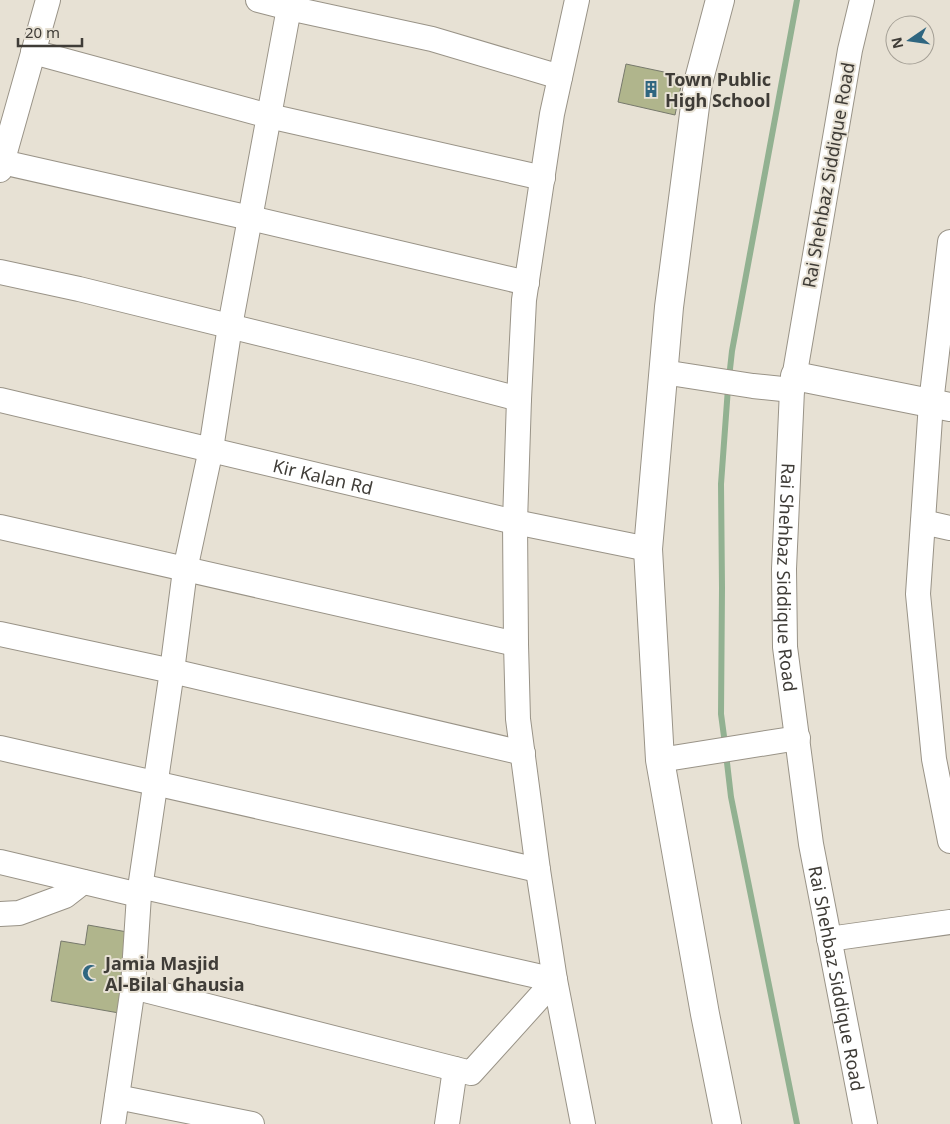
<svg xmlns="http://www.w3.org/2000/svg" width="950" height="1124" font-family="'Noto Sans',sans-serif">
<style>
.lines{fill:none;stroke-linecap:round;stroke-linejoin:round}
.stream{stroke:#92b191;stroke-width:6}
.building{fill:#b0b58c;stroke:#77796c}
.minor-casing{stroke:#999387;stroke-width:26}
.tertiary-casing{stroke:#999387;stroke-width:30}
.minor{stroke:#fff;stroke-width:24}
.tertiary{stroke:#fff;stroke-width:28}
.labels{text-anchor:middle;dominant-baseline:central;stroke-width:4;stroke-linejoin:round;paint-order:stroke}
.poi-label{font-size:18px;font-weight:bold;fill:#3f3c37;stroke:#e7e1d4;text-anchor:start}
.street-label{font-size:18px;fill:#3f3c37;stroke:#e7e1d4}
</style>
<rect width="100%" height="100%" fill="#e7e1d4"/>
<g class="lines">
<!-- stream -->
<path class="stream" d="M729 378 732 351 797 0
M725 744 721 714 722 588 721 484 728 388
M726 754 731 797 797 1124"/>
</g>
<!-- building -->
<path class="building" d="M626 64 683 76 675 115 618 102Z
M88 925 133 933 119 1013 51 1001 61 941 85 945Z"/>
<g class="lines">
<!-- minor casing -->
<g class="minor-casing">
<g id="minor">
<path d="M258 0 289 8"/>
<path d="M577 0 552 114 524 300 519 399 515 522 516 644 518 719 538 870 555 980 583 1124"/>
<path id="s1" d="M862 0 850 50 792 390 784 569 785 647 811 844 865 1124"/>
<path d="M33 52 269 116 543 178"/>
<path d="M2 162 250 218 527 283"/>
<path d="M0 170 48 0"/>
<path d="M950 242 931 403 918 594 934 759 950 841"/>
<path d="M0 272 79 289 416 372 519 399"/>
<path d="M663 372 753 386 792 390"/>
<path id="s2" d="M0 400 515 522 648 549"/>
<path d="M923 522 950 528"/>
<path d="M0 527 516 644"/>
<path d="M0 634 172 671 523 753"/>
<path d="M0 748 538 870"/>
<path d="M660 760 798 738"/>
<path d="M0 862 139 895"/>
<path d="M0 914 19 913 65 896 83 882"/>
<path d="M829 939 950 922"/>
<path d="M133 987 471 1073 555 980 140 886"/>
<path d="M117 1097 252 1124"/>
<path d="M113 1124 133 987 139 895 172 671 185 570 211 449 230 326 289 8 432 39 560 77"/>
<path d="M447 1124 455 1069"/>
</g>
</g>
<!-- tertiary casing -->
<g class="tertiary-casing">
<path id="tertiary" d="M720 0 698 83 669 307 648 549 660 760 705 1014 727 1124
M795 376 950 407"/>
</g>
<!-- minor -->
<use href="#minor" class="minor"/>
<!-- tertiary -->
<use href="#tertiary" class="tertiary"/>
</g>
<!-- icons -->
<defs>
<g id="building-bare" transform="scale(1.35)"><path d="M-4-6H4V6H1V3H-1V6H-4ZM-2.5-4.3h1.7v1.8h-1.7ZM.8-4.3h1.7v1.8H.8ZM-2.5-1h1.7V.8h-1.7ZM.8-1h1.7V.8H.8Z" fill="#2f6680" stroke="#e7e1d4" stroke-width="2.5" paint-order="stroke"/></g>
<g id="mosque-bare" transform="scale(1.35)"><path d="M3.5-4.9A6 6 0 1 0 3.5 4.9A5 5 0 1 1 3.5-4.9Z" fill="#2f6680" stroke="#e7e1d4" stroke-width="2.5" paint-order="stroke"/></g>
</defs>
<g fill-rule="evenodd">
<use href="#building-bare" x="651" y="89"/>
<use href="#mosque-bare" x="91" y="973"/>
</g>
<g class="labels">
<!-- poi labels -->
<g class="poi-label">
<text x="665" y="79">Town Public<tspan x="665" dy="21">High School</tspan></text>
<text x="105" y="963">Jamia Masjid<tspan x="105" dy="21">Al-Bilal Ghausia</tspan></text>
</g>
<!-- street labels -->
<g class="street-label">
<text transform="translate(828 175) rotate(-80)">Rai Shehbaz Siddique Road</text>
<text stroke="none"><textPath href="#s2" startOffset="332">Kir Kalan Rd</textPath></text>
<text stroke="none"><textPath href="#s1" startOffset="584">Rai Shehbaz Siddique Road</textPath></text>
<text stroke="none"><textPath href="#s1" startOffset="989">Rai Shehbaz Siddique Road</textPath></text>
</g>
</g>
<!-- north arrow -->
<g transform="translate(910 40) rotate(257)"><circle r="24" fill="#e7e1d4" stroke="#a49f95"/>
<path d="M0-4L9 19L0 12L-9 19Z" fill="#2f6680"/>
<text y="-8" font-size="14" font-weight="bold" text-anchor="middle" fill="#3f3c37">N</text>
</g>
<!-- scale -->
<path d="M18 38v8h64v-8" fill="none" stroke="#3f3c37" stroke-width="2.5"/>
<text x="25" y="38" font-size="15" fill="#3f3c37" stroke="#e7e1d4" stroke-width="4" paint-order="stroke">20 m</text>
</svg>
